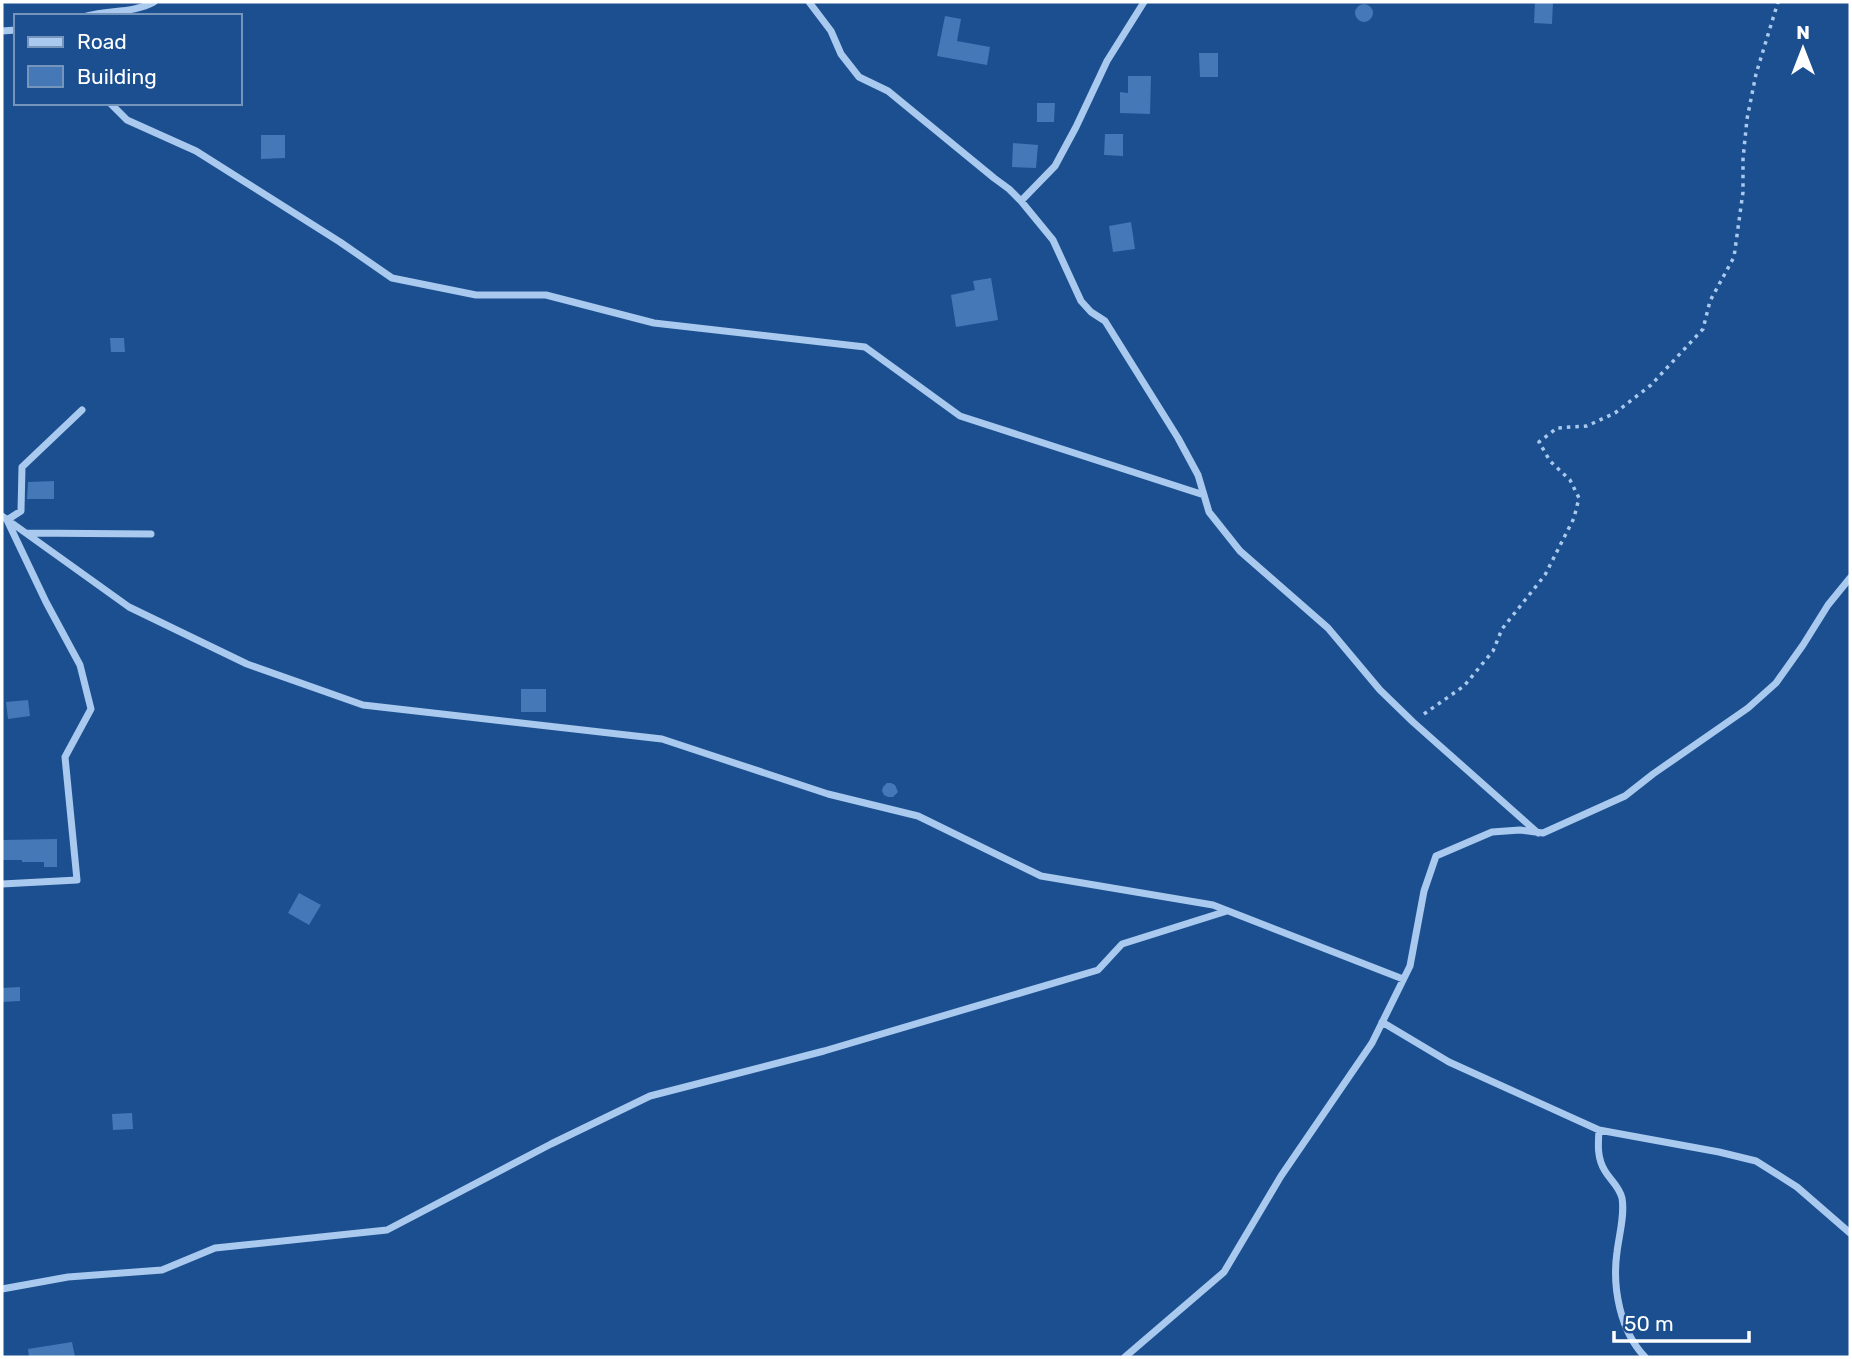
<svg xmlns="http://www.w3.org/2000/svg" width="1852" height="1359" font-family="Rubik,sans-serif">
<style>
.building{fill:#4478b7}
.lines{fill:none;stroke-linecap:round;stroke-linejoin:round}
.path{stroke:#a9c9ee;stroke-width:3.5;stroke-dasharray:3.5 5;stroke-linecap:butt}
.street{stroke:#a9c9ee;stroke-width:7}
</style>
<rect width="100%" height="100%" fill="#1b4f8f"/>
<!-- building -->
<path class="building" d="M1535 2H1553L1552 24 1534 23Z
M1355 13a9 9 0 1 1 18 0a9 9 0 1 1-18 0Z
M945 16 961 19 957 41 990 47 987 65 937 56Z
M1199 53H1218V77H1200Z
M1128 76H1151L1150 114 1120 113V92L1128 93Z
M1037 103H1055L1054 122H1037Z
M1105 134H1123V156L1104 155Z
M261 135H285V158L261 159Z
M1013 143 1038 145 1036 168 1012 167Z
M1131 222 1135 249 1113 252 1109 226Z
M991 278 998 320 956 327 951 295 975 290 973 281Z
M110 338H124L125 352H111Z
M54 481V499H27L28 482Z
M521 689H546V712H521Z
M28 700 30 716 8 719 6 702Z
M887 783H891L895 785 898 792 893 797H888L884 795 882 791 883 787Z
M57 839V867H44V862H22V860H2V840Z
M299 893 321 905 309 925 288 913Z
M20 987V1001L2 1002V988Z
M132 1113 133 1129 113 1130 112 1114Z
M72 1342 75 1357H29L28 1349Z"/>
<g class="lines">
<!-- path -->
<path class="path" d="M1424 714 1464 686 1493 651 1502 629 1545 575 1574 518 1579 498 1570 480 1550 461 1539 442 1557 428 1587 426 1615 413 1651 385 1703 329 1710 301 1734 257 1743 192V159L1747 119 1756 74 1778 2"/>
<!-- street -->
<path class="street" d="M809 2 831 31 841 54 859 77 888 91 994 178 1009 189 1021 201 1053 240 1081 301 1091 312 1105 321 1178 438 1198 475 1209 512 1240 551 1328 628 1380 690 1413 722 1538 833
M87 16C109 10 134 13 154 2
M2 31 16 30
M110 103 127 120 196 151 340 242 392 278 476 295H546L654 323 865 347 960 416 1204 495
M1021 201 1055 166 1076 127 1107 61 1144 2
M2 516 129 607 247 664 363 705 662 739 828 794 918 816 1041 876 1213 905 1403 979
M26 533 151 534
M2 884 77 880 65 757 91 709 80 665 46 602 7 520 21 511 22 467 82 410
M1382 1022 1449 1062 1599 1130
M2 1289 68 1277 162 1270 215 1248 387 1230 551 1144 650 1096 824 1051 1098 970 1122 944 1227 911
M1125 1357 1224 1272 1281 1176 1372 1043 1410 966 1424 891 1436 856 1492 832 1520 830 1543 833 1625 796 1653 774 1748 708 1776 683 1803 645 1828 605 1850 578
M1645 1357C1620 1331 1612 1287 1617 1252 1619 1235 1625 1215 1622 1198 1619 1186 1611 1181 1605 1171 1597 1158 1598 1145 1599 1130L1719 1152 1756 1161 1797 1187 1850 1233"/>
</g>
<!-- border -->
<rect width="1852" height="1359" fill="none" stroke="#ffffff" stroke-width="7"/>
<!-- legend -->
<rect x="14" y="14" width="228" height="91" fill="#1b4f8f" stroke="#7695bc" stroke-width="2"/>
<rect x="28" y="37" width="35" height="10" fill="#a9c9ee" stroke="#7695bc" stroke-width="2"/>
<text x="77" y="49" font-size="21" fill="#ffffff">Road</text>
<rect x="28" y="66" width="35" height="21" fill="#4478b7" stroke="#7695bc" stroke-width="2"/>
<text x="77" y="84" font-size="21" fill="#ffffff">Building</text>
<!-- north arrow -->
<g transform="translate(1803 49)" stroke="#1b4f8f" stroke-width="5" paint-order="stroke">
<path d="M0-5L12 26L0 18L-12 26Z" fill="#ffffff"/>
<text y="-10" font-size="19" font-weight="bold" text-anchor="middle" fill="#ffffff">N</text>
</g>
<!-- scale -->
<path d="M1614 1331v10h135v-10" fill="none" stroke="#ffffff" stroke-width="3.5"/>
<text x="1624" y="1331" font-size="21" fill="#ffffff" stroke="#1b4f8f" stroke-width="5" paint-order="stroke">50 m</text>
</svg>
